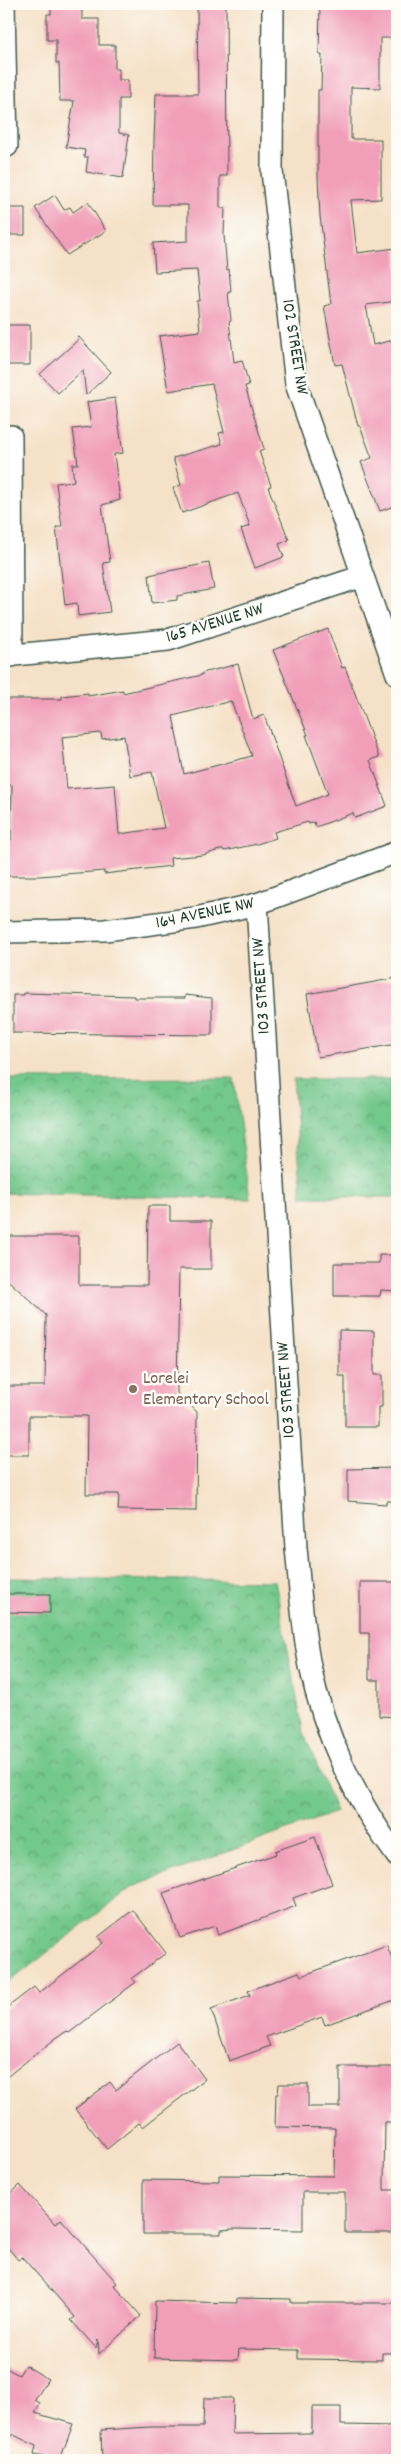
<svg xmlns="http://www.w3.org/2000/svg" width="401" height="2464" font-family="Dekko,sans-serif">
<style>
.park{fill:url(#park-crowns);stroke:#498260}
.building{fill:#f19eb9;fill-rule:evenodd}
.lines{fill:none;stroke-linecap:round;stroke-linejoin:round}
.street-casing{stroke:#3f564a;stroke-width:24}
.street{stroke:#fff;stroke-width:21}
.education-dot{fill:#8d6e63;stroke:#fdfcf7;stroke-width:2}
.labels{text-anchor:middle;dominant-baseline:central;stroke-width:5;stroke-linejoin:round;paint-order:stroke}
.street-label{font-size:18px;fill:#1f3d34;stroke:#fdfcf7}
.education-label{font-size:18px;fill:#785e54;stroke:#fdfcf7;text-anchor:start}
</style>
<defs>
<pattern id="park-crowns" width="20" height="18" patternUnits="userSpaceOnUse" patternTransform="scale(1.25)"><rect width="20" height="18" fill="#73c88c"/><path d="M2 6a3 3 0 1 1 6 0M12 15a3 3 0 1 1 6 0" fill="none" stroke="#5ea473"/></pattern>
</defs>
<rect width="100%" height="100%" fill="#fdfcf7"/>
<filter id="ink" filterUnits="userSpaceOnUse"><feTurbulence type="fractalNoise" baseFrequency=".02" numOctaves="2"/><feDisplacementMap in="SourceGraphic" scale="10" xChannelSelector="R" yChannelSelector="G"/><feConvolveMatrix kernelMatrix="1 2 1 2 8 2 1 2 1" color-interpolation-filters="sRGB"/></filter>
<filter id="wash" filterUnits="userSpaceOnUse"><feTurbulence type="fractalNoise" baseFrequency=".0096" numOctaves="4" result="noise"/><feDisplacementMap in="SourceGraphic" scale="20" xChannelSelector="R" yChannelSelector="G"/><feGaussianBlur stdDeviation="1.12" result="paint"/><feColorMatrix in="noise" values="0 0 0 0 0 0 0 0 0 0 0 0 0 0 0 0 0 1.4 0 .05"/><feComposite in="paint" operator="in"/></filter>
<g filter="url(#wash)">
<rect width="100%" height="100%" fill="#f5e1c7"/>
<!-- park -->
<path class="park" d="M234 1078 250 1199 4 1193V1079Z
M293 1079H397V1197H302Z
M4 1578 275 1581 303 1731 336 1812 132 1887 4 1986Z"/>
<g id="blocks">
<!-- building -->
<path class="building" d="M51 4H82V19H99V45H115V69H119V80H128V99H119V133L129 135 123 178 86 172 88 157H84L85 150 66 147 74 101H60L59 63H56V40H47V14H51Z
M197 4H226L227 176H220V208H225L224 235 227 270 229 269 231 292H228L231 321 229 322 234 362 242 360 249 385 245 386 264 449 259 451 271 486 268 487 289 540 279 544 284 557 255 568 241 529 250 526 238 493 182 513 173 488 181 485 173 458 222 444 219 433 224 432 212 384 168 391 159 336 200 331 197 301H200L197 270 155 272 153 243 188 241V205H153L154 139 156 94H198Z
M320 4H380V11H396L395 38H380V88L351 87V139H381V199L351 200 357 253 396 248 397 261V301L366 305 373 345 397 339V505L380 511 361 462 372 458 360 426H358L342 364 335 365 324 306 331 304 320 216 318 178V90H321L322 55H319Z
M55 195 64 210 70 207 73 212 88 202 106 231 67 255 35 208Z
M4 208H25V235H4Z
M4 325H30V365H4Z
M78 336 111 372 86 395 83 370 58 393 40 374 79 339Z
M115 398 123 453 114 454 120 500 102 505 110 562 103 563 110 612 78 616 77 603 65 605 56 527H62L56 483 74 481 72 464H78L73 429 91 427 87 402Z
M209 563 214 589 177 596V600L152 603 149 575Z
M328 629 342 668 345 667 379 757 370 760 387 806 355 818 353 813 316 827 314 822 309 824 308 822 274 832 276 838 257 844 224 851 223 849 203 855 170 858 171 866 104 874V871L39 876H4V840H11L12 785H4V699H62V696L88 693V696L123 690V693L202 675V673L238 664 253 719 264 715 296 806 328 794 306 735H308L273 650ZM231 701 252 756 184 774 173 716ZM101 733 102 739 124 736 130 776 152 772 164 828 119 834 115 785 67 789 62 737Z
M397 978V1044L318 1057 307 994Z
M24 993 134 996V998H185V995L212 998V1035L13 1033V995H24Z
M148 1206H170V1221H211V1269H179L177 1393 197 1412 196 1511 118 1510 119 1494H86L87 1416H29V1455H4V1386H45L46 1315 10 1282H4V1236H79V1285H147Z
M379 1255H397V1291L381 1290 380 1296H334V1263H379Z
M339 1330 374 1331V1375H382V1407H378V1427H345V1376H339Z
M397 1468V1501H386V1504L348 1501V1469Z
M360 1582H395L397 1717 379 1716V1680H369V1633H360Z
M4 1594H50V1613L4 1612Z
M315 1837 332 1884 293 1898 296 1906 218 1935 215 1926 180 1938 163 1893 276 1854 275 1851Z
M133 1910 166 1953 132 1978 136 1982 69 2033 67 2031 56 2038 4 2079V2010L34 1987 39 1993 103 1943 98 1937Z
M387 1945 397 1974V1999L325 2025 322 2017 266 2037 270 2046 229 2061 211 2009 250 1995 248 1991 269 1983 299 1972 301 1976Z
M177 2042 205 2079 143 2127 139 2123 107 2149 75 2109 110 2082 116 2090Z
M340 2067H395V2109H392V2122H385L384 2178V2190H396L395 2233H345V2192H303V2230L233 2229 221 2230V2234H143V2180L219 2181V2175L334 2176 335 2128 275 2127 276 2094H278L279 2084H308V2107H340Z
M20 2185 55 2224 61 2219 117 2283 114 2285 141 2316 99 2354 98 2339 96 2348 71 2320 75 2317 22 2257 18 2260 4 2243V2200Z
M237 2298 291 2299V2303H395L397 2353H382V2360L298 2359V2350L239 2349 238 2360 154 2358 155 2301 237 2303Z
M25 2365 48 2379 35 2400 40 2403 35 2413 73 2424 60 2460 34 2455 36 2446 4 2430V2367L19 2375Z
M204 2398H233L232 2434 312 2433V2407H341V2425L397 2426V2460H102L101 2430 150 2427H203Z"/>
</g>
</g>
<g filter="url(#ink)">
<use href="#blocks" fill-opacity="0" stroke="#3f564a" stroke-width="1"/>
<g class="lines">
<!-- street casing -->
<g class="street-casing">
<path id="street" d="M4 4 7 146
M273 4 272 171 296 384 397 674
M11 436 12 656
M4 656 168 640 363 576
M257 904 296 1548C300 1587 302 1627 310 1666 324 1734 355 1800 397 1856
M4 932 105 930 196 918 257 904 397 852"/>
</g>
<!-- street -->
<use href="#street" class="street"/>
</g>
</g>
<!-- markers -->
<circle class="education-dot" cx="133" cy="1389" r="5"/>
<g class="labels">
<!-- street labels -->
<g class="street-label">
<text transform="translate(294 347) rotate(81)">102 STREET NW</text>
<text transform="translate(215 624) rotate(-17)">165 AVENUE NW</text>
<text transform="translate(205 914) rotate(-12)">164 AVENUE NW</text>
<text transform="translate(262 986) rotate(-94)">103 STREET NW</text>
<text transform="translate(287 1390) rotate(-94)">103 STREET NW</text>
</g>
<!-- education labels -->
<g class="education-label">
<text x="143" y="1379">Lorelei<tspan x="143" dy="21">Elementary School</tspan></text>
</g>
</g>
<!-- margin -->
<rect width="401" height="2464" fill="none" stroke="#fdfcf7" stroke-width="20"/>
</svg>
